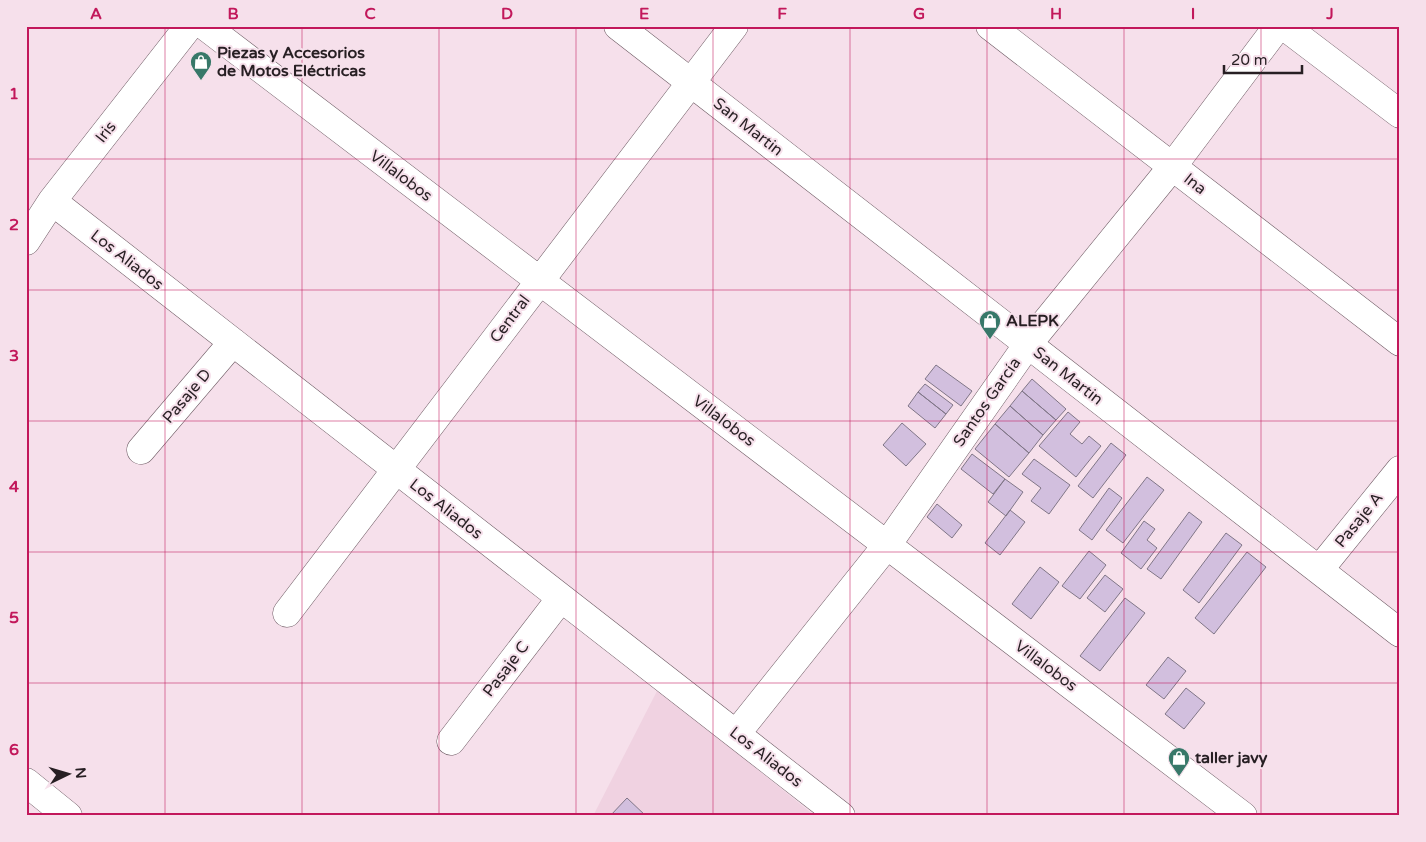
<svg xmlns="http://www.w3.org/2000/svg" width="1426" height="842" font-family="'Varela Round',sans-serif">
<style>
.built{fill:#f0d2e1}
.building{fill:#d2bfde;stroke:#807687}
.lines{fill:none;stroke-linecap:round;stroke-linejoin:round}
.minor-casing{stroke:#6e5b64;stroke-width:29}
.minor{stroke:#fff;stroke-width:28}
.grid{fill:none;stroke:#c2185b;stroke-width:1;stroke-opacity:0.55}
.labels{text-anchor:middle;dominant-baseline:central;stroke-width:4;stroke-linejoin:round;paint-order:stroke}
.poi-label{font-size:16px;font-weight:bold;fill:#271f23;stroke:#f6e0eb;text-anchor:start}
.street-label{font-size:16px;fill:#271f23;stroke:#f6e0eb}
.neatline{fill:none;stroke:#c2185b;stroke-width:2}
.grid-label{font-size:16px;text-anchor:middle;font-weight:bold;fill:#c2185b}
</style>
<rect width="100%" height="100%" fill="#f6e0eb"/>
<!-- built -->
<path class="built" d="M658 689 815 816H593Z"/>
<!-- building -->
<path class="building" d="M936 365 972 391 961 406 925 379Z
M1032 379 1066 409 1056 420 1022 391Z
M925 384 953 405 946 414 918 392Z
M1022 391 1056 420 1043 435 1010 406Z
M918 392 946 414 935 428 908 406Z
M1010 406 1043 435 1029 453 995 424Z
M1068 412 1080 422 1070 434 1082 444 1089 436 1101 446 1076 477 1039 446Z
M902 423 926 444 906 466 883 445Z
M995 424 1029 453 1009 477 975 449Z
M1111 443 1126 455 1093 498 1078 486Z
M972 454 1005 479 993 494 961 469Z
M1034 459 1070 485 1049 514 1031 501 1041 488 1022 474Z
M1147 477 1164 490 1123 543 1106 530Z
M1005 479 1023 492 1006 516 988 502Z
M1109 488 1122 498 1092 540 1079 530Z
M937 504 962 525 952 538 927 517Z
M1010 510 1025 522 1000 555 985 543Z
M1189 512 1202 522 1161 579 1147 569Z
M1144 521 1155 529 1147 540 1157 548 1141 569 1121 553Z
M1226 533 1242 545 1199 603 1183 590Z
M1089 551 1106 565 1080 599 1062 586Z
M1247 552 1266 567 1214 634 1195 618Z
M1040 567 1059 582 1031 619 1012 604Z
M1105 575 1123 589 1105 612 1087 598Z
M1125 598 1145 613 1100 671 1080 656Z
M1168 657 1186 671 1164 699 1146 685Z
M1186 688 1205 703 1184 729 1165 714Z
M627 798 646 816H610Z"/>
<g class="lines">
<!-- minor casing -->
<g class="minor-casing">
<path id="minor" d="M205 26 1243 816
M618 26 1400 633
M990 26 1400 342
M1284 26 1400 114
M52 201 841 816
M26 241 52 201 189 26
M141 450 233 342
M1319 570 1400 470
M287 613 734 26
M736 734 887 545 1028 344 1172 167 1278 26
M451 741 561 598
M26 782 68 816"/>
</g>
<!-- minor -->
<use href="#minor" class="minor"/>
</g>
<!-- grid -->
<path class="grid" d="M165 26V816M302 26V816M439 26V816M576 26V816M713 26V816M850 26V816M987 26V816M1124 26V816M1261 26V816M26 159H1400M26 290H1400M26 421H1400M26 552H1400M26 683H1400"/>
<!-- icons -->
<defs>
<g id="shop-pin" transform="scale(1.125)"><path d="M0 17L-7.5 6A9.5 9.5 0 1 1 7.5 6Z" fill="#377869" stroke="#f6e0eb"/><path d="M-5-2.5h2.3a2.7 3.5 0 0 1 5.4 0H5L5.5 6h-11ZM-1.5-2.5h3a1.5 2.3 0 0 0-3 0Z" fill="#fff"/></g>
</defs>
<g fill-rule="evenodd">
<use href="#shop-pin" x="201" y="62"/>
<use href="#shop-pin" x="990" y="321"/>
<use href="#shop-pin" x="1179" y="758"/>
</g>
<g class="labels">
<!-- poi labels -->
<g class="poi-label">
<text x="217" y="53">Piezas y Accesorios<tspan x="217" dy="18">de Motos Eléctricas</tspan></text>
<text x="1006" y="321">ALEPK</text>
<text x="1195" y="758">taller javy</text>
</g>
<!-- street labels -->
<g class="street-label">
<text transform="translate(748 127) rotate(38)">San Martin</text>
<text transform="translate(106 132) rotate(-52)">Iris</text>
<text transform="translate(401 176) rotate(37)">Villalobos</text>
<text transform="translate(1195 184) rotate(38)">Ina</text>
<text transform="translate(127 260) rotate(38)">Los Aliados</text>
<text transform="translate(510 319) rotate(-53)">Central</text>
<text transform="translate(1068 376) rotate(38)">San Martin</text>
<text transform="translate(187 396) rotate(-50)">Pasaje D</text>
<text transform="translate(987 402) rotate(-55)">Santos García</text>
<text transform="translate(724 421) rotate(37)">Villalobos</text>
<text transform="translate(446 509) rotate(38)">Los Aliados</text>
<text transform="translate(1359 520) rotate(-51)">Pasaje A</text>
<text transform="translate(1046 666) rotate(37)">Villalobos</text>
<text transform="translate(506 669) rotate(-53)">Pasaje C</text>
<text transform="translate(766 757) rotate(38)">Los Aliados</text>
</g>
</g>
<!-- border -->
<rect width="1426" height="842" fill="none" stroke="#f6e0eb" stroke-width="55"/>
<!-- north arrow -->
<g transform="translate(68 774) rotate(85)" stroke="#f6e0eb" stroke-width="4" paint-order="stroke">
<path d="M0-4L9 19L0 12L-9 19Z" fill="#271f23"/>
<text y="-8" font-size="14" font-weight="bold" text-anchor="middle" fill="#271f23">N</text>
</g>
<!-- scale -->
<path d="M1224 65v8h78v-8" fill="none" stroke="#271f23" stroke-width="2.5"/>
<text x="1231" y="65" font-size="15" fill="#271f23" stroke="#f6e0eb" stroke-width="4" paint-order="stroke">20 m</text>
<rect x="28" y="28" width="1370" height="786" class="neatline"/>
<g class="grid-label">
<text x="96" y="19">A</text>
<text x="233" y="19">B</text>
<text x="370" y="19">C</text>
<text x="507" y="19">D</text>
<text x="644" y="19">E</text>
<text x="782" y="19">F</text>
<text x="919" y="19">G</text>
<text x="1056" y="19">H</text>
<text x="1193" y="19">I</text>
<text x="1330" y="19">J</text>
<text x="14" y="99">1</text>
<text x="14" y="230">2</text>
<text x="14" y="361">3</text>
<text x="14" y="492">4</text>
<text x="14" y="623">5</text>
<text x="14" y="755">6</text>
</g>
</svg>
